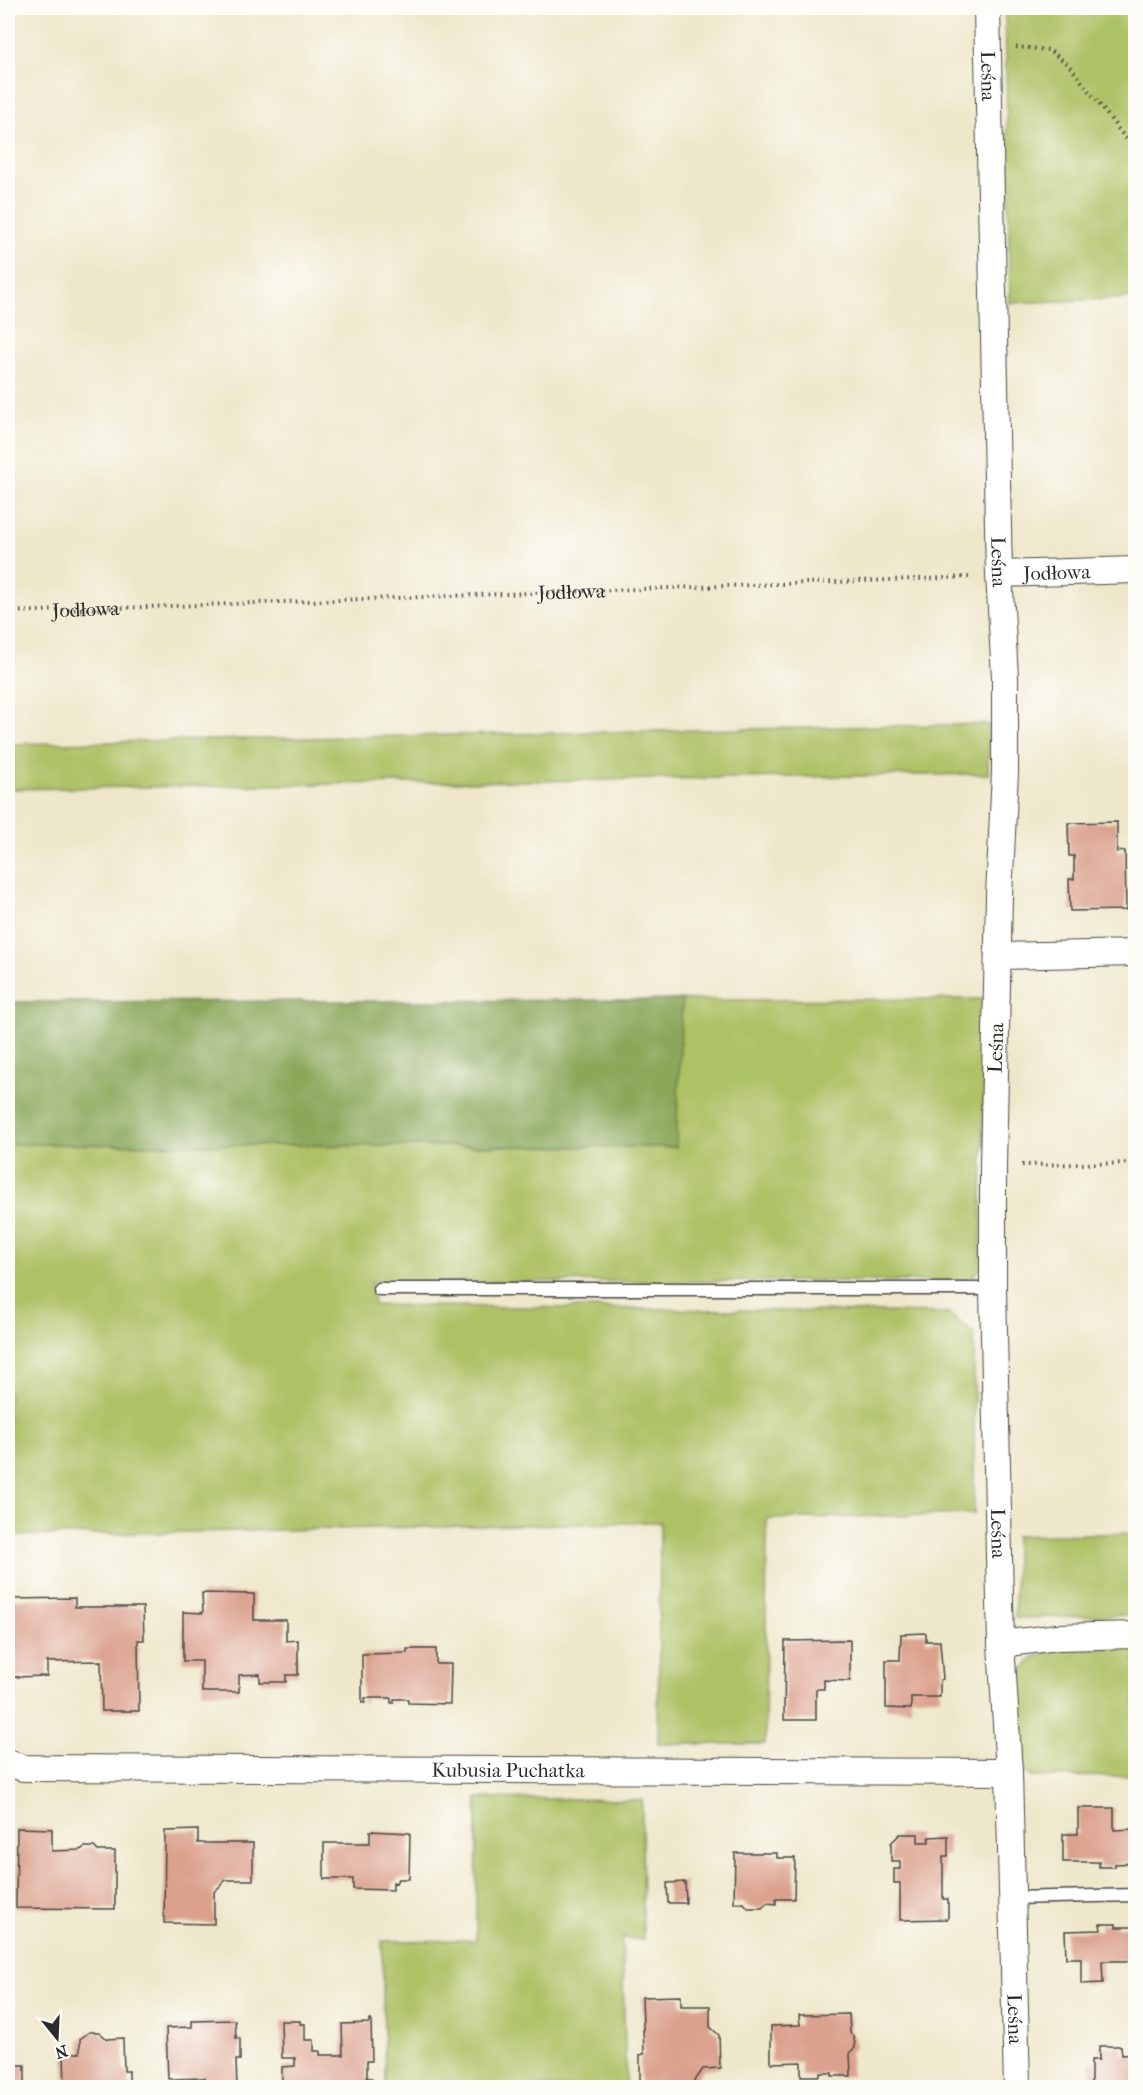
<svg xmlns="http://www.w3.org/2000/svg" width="1143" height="2095" font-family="'IM FELL French Canon',serif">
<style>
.green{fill:#adc165;stroke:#6c7648;stroke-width:1.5}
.forest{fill:#8aa75a;stroke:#5a6942;stroke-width:1.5}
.building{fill:#dba18e}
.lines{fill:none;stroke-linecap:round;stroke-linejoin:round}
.lane-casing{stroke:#484743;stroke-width:15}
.street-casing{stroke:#484743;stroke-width:28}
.path{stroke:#484743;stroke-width:4;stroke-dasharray:1.5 4.5;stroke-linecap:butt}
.lane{stroke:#fff;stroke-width:12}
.street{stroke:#fff;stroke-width:26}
.labels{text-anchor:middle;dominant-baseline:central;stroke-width:4.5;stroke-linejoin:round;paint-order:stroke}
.street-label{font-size:20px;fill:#2b2b2b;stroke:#fdfcf7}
</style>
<rect width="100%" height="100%" fill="#fdfcf7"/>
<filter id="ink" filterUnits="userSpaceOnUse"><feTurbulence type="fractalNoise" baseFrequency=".0167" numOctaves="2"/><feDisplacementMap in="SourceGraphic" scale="12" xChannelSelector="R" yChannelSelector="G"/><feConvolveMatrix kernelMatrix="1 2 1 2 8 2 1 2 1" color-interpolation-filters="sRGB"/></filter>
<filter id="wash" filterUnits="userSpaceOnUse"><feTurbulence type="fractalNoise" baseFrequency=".008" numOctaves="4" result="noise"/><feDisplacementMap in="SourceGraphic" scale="24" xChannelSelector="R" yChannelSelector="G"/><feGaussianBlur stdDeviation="1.35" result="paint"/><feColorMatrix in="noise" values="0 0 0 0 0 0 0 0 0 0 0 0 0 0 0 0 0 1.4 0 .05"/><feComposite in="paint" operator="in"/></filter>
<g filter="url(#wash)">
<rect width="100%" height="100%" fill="#eee7ca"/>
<!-- green -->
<path class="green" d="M1005 8H1135V298L1010 303Z
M989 724 988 774 8 789V744Z
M985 999 981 1268 968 1281 371 1282 374 1305 948 1313 974 1334V1514L767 1519 765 1744H658L660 1522 8 1536V1144L675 1147 682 1000Z
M1135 1533V1615L1015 1618V1536Z
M1135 1647V1776L1032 1777 1023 1770 1018 1744V1699L1021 1673 1032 1658 1051 1649Z
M477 1798 642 1800 643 1940 622 1938 626 2087H385L382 1941 476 1940Z"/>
<!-- forest -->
<path class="forest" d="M682 1000 676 1147 8 1144V1002Z"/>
<g id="blocks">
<!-- building -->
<path class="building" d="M1117 822V852L1125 851 1126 910 1070 911 1069 879H1074V856H1069L1068 823Z
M202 1593 254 1594V1620H286V1641L298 1640V1675H286V1682H260V1674L239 1675V1692H202V1661H183V1612L203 1613Z
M75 1598V1607H143L144 1640H138L139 1711H102L101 1661 47 1662V1676L12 1677V1671H9L8 1656H12V1642H8V1629H12L11 1599Z
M926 1633V1641H940L943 1679 940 1680V1697H911V1709L886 1708V1660H900L901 1634Z
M850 1640V1681L824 1680V1689H816V1720H784L785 1641Z
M407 1649H436V1664H451L450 1704 408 1703V1699H394V1703H391V1698H365V1703H362V1654L407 1653Z
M1078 1808H1114V1830L1136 1829V1863L1115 1864V1867H1099V1862H1063V1834H1078Z
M17 1828 52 1829V1851L80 1850 85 1847H94L98 1851H115V1909L16 1908Z
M198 1830V1843H253V1880H226L214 1892V1924L164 1923 165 1831Z
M370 1831 410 1833 409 1879H398L396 1883 393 1882V1890L353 1889V1879H324V1843H370Z
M900 1834H918V1842H929V1837L948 1836V1856H943V1899H948V1919L900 1920V1883H894V1869H900V1861H891V1843Z
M735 1853H777V1858H795L794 1899H776V1904L767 1903 762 1908H748L744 1903H734Z
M685 1882 686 1903H668L667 1883Z
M1100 1924H1116V1927H1136V1961H1102L1103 1983 1081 1984V1958H1066L1065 1931 1101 1930Z
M681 1996V2006H710V2027L719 2035 720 2068 703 2069 690 2088H640V2055L644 2054 642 1997Z
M849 2014 850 2033 854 2037 855 2048 850 2052 851 2076H832V2073H820V2076H801V2062L771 2063V2026L800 2025 799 2015Z
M235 2020 236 2038H240V2060H236L237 2088H206L205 2078 168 2079 166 2028 192 2027V2021Z
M369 2020H371L372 2061H367V2078H372L373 2088H282V2067L295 2066V2058H282L281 2021H300V2024H305V2040H314V2051H320V2055H343L342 2024 369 2023Z
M89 2032H99L107 2039 123 2038 124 2071H129V2088H65L64 2053H80V2039Z
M1099 2046H1121L1122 2055 1136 2054V2088H1091V2060H1099Z
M8 2065H25V2088H8Z"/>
</g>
</g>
<g filter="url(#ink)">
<use href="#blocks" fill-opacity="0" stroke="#484743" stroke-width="1.5"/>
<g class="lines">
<!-- lane casing -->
<g class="lane-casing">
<path id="lane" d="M379 1289H993
M1012 1898 1136 1895"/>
</g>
<!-- street casing -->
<g class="street-casing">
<g id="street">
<path id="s2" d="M987 8 999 574 1005 677V772L999 896 993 1166V1289L1001 1644 1009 1772 1017 2088"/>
<path id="s3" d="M999 574 1136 570"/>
<path d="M999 956 1136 953"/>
<path d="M1001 1644 1058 1637 1136 1635"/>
<path id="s4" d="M8 1763 23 1768 1009 1772"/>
</g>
</g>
<!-- path -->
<g class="path">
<path d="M1016 47 1049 50 1069 65 1136 152"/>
<path id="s1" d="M8 612 972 577"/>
<path d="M1022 1165 1136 1163"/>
</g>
<!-- lane -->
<use href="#lane" class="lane"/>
<!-- street -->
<use href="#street" class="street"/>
</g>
</g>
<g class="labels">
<!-- street labels -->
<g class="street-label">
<text stroke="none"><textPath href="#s2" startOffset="68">Leśna</textPath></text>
<text stroke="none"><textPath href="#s2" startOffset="554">Leśna</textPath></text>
<text stroke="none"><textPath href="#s3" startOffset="58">Jodłowa</textPath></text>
<text stroke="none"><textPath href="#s1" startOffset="564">Jodłowa</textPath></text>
<text stroke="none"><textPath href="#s1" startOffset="78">Jodłowa</textPath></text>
<text transform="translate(996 1048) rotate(-88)">Leśna</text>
<text stroke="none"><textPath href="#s2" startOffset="1526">Leśna</textPath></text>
<text stroke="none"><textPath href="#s4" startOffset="501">Kubusia Puchatka</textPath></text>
<text stroke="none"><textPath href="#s2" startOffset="2012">Leśna</textPath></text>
</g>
</g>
<!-- margin -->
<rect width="1143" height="2095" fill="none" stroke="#fdfcf7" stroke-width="30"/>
<!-- north arrow -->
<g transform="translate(57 2038) rotate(162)" stroke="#fdfcf7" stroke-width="4.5" paint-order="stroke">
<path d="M0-4.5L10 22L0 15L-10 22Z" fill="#2b2b2b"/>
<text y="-9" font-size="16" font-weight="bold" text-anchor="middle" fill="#2b2b2b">N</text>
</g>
</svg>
